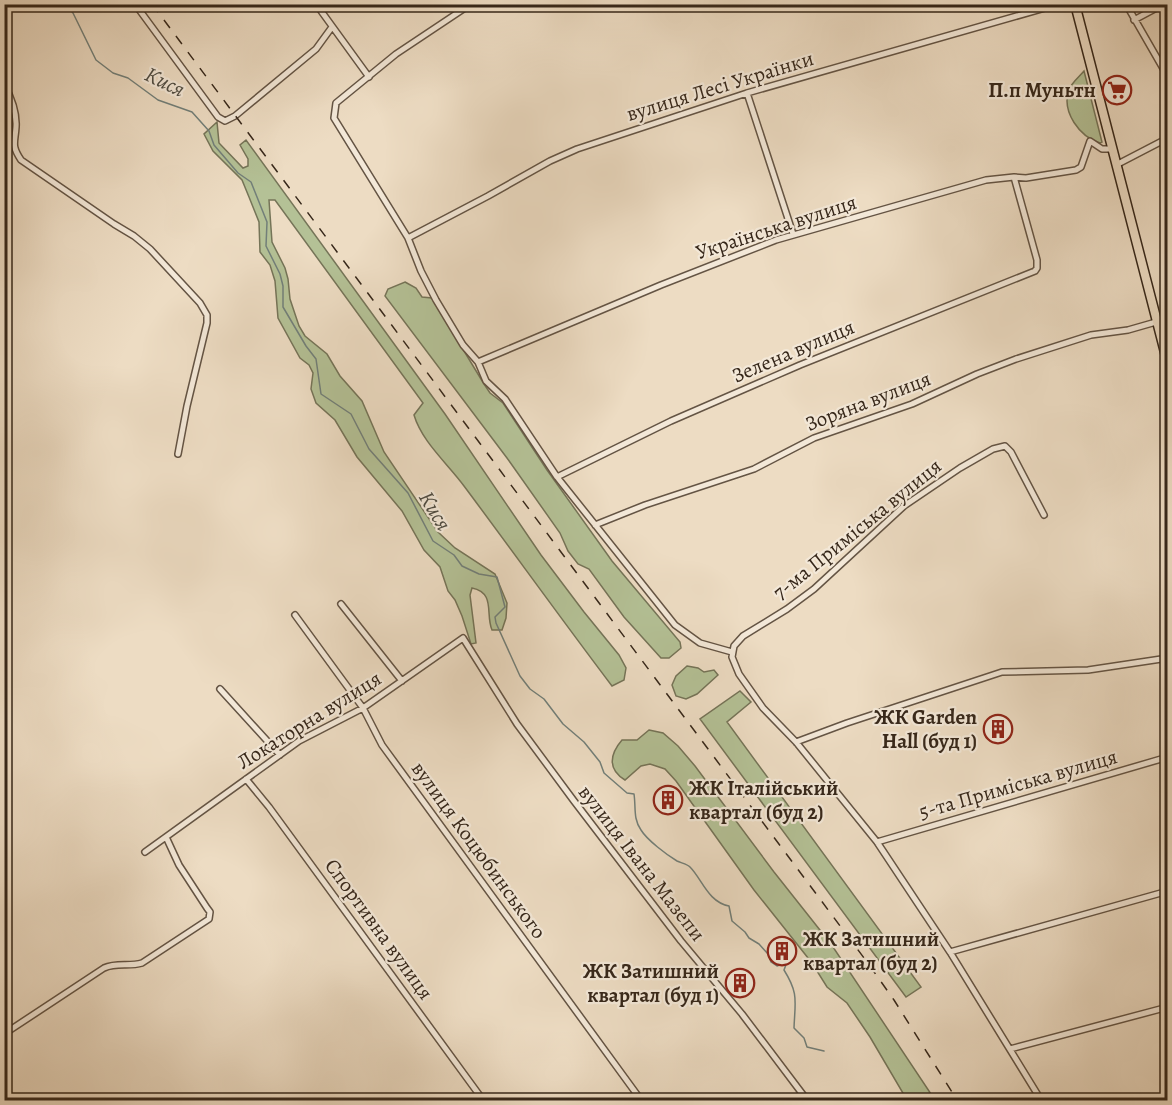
<svg xmlns="http://www.w3.org/2000/svg" width="1172" height="1105" font-family="Alegreya,serif">
<style>
.green{fill:#b4c196;stroke:#757458;stroke-width:1.5}
.lines{fill:none;stroke-linecap:round;stroke-linejoin:round}
.stream{stroke:#727f79;stroke-width:1.5}
.street-casing{stroke:#645444;stroke-width:8}
.primary-casing{stroke:#36271a;stroke-width:11}
.street{stroke:#f3e8d8;stroke-width:5}
.primary{stroke:#eddcc3;stroke-width:8}
.rail{stroke:#36271a;stroke-width:1.5;stroke-dasharray:10 10;stroke-linecap:butt}
.labels{text-anchor:middle;dominant-baseline:central;stroke-width:4.5;stroke-linejoin:round;paint-order:stroke}
.street-label{font-size:21px;fill:#36271a;stroke:#f3e8d8}
.poi-label{font-size:21px;font-weight:bold;fill:#36271a;stroke:#f3e8d8;text-anchor:end}
.water-label{font-size:22px;font-style:italic;fill:#4f4c42;stroke:#f3e8d8}
</style>
<rect width="100%" height="100%" fill="#eddcc3"/>
<filter id="stains"><feTurbulence type="fractalNoise" baseFrequency=".00333" numOctaves="4"/><feColorMatrix values="0 0 0 0 .2 0 0 0 0 .09 0 0 0 0 .02 0 0 0 .5 -.17"/></filter>
<radialGradient id="worn" r=".72"><stop offset=".6" stop-color="#630" stop-opacity="0"/><stop offset="1" stop-color="#630" stop-opacity=".3"/></radialGradient>
<!-- green -->
<path class="green" d="M1084 71 1102 142 1100 143C1080 137 1061 112 1069 90 1071 83 1079 77 1084 71Z
M217 122 219 143 243 168 248 166V159L240 145 246 140 445 414 541 555 584 612 619 655 626 668 624 680 612 686C562 620 514 553 464 486 448 464 422 442 414 415L423 403 275 200H269L272 242 285 268 288 279 290 299 299 326 305 336 327 354 340 376 362 401 384 452 438 532 455 548 495 574 507 603 506 618 502 630H492C485 614 496 593 472 588L470 595 476 643 471 644 462 616 455 600 448 591 440 567 424 550 402 511 357 457 335 420 316 403 311 389 313 373 309 365 300 358 278 318 275 281 270 265 260 252 259 222 249 197 242 180 213 151 204 134Z
M405 282 416 288 422 297 432 298 484 384 490 393 503 403 547 470 612 561 680 642 681 648 669 658H661L624 617 589 569 578 564 568 551 560 533 507 458 385 296 388 289Z
M687 666 698 668 704 672 714 670 718 675 697 694 686 699 676 696 672 685 676 676Z
M740 691 751 702 727 722 921 987 906 997 700 719Z
M649 730 663 733 678 746 695 766 774 872 831 944 935 1100H907L870 1037 847 1003 827 987 812 963 754 890 676 781 665 769 650 764 641 766 625 780C607 769 610 754 622 740H637Z"/>
<g class="lines">
<!-- stream -->
<path class="stream" d="M65 4 73 13 96 60 113 73 128 78 158 100 192 112 209 131 214 145 238 173 251 182 267 222 266 246 280 274 283 286V307L306 346 316 359 321 394 351 414 369 449 408 493 433 541 454 555 462 566 479 574 497 577 505 607 495 617 496 623 520 676 530 689 544 699 563 724 584 742 600 762 604 773 627 793 634 794C636 807 633 819 641 830 647 840 667 855 677 861 681 863 687 864 690 867 702 879 708 902 729 906L732 921 745 932 749 938 759 944 768 954 771 962 777 966 787 962 784 970C799 994 795 1001 794 1028L804 1038 807 1047 824 1051"/>
<!-- street casing -->
<g class="street-casing">
<path id="street" d="M135 4 218 117 225 121 235 116 316 49 332 27
M316 4 369 77
M471 4 396 54 336 103 334 118 408 238 421 271 436 300 463 345 478 362 486 381 505 399 557 477 675 625 700 643 732 652
M1126 4 1168 77
M1134 20 1164 4
M4 84C11 97 17 112 16 127 15 143 11 145 21 160L114 224 134 236 150 249 200 303 207 315V323L187 406 178 454
M747 93 793 234
M1116 165 1168 138
M1014 177 1026 178 1076 170 1081 167 1090 141 1102 149H1112
M408 238 488 196 550 161 577 149 747 93 1059 4
M478 362 661 285 776 240 986 180 1014 177 1037 260V268L1035 271 800 365 671 421 557 477
M595 525 645 505 754 469 814 438 912 404 977 374 1016 359 1091 335 1128 330 1156 322
M4 593 5 594
M341 604 402 681
M295 615 363 708 382 745 641 1100
M220 689 280 755
M796 742 847 723 1002 672 1088 670 1168 658
M246 779 269 807 483 1100
M877 842 1168 757
M145 852 299 741 363 708 463 638 517 724 574 801 681 941 742 1014 807 1100
M950 952 1168 891
M4 1034 104 968C117 962 129 967 142 963L209 919 210 912 207 908 179 865 166 837
M1010 1049 1168 1007
M1041 1100 950 952 877 842 796 742 763 708 739 674 732 657 734 646 743 636 787 609 814 589 904 506 960 468 993 449 1005 446 1011 452 1044 515"/>
</g>
<!-- primary casing -->
<g class="primary-casing">
<path id="primary" d="M1075 4 1168 364"/>
</g>
<!-- street -->
<use href="#street" class="street"/>
<!-- primary -->
<use href="#primary" class="primary"/>
<!-- rail -->
<path class="rail" d="M152 4 867 962 894 1000 957 1100"/>
</g>
<!-- icons -->
<defs>
<g id="supermarket-ring" transform="scale(1.5)"><circle r="9.5" fill="#f3e8d8" stroke="#8f2418" stroke-width="1.5"/><path d="M-6-5.5h2.5l.6 2H6L4.5 2H-2.5L-4.4-4H-6ZM-1.5 3.2a1.3 1.3 0 1 0 .1 0ZM3 3.2a1.3 1.3 0 1 0 .1 0Z" fill="#8f2418"/></g>
<g id="building-ring" transform="scale(1.5)"><circle r="9.5" fill="#f3e8d8" stroke="#8f2418" stroke-width="1.5"/><path d="M-4-6H4V6H1V3H-1V6H-4ZM-2.5-4.3h1.7v1.8h-1.7ZM.8-4.3h1.7v1.8H.8ZM-2.5-1h1.7V.8h-1.7ZM.8-1h1.7V.8H.8Z" fill="#8f2418"/></g>
</defs>
<g fill-rule="evenodd">
<use href="#supermarket-ring" x="1117" y="90"/>
<use href="#building-ring" x="998" y="729"/>
<use href="#building-ring" x="668" y="800"/>
<use href="#building-ring" x="782" y="951"/>
<use href="#building-ring" x="740" y="983"/>
</g>
<g class="labels">
<!-- street labels -->
<g class="street-label">
<text transform="translate(720 86) rotate(-17)">вулиця Лесі Українки</text>
<text transform="translate(776 227) rotate(-18)">Українська вулиця</text>
<text transform="translate(793 351) rotate(-23)">Зелена вулиця</text>
<text transform="translate(868 401) rotate(-21)">Зоряна вулиця</text>
<text transform="translate(857 529) rotate(-39)">7-ма Приміська вулиця</text>
<text transform="translate(309 720) rotate(-32)">Локаторна вулиця</text>
<text transform="translate(1018 784) rotate(-16)">5-та Приміська вулиця</text>
<text transform="translate(479 850) rotate(54)">вулиця Коцюбинського</text>
<text transform="translate(642 863) rotate(52)">вулиця Івана Мазепи</text>
<text transform="translate(379 929) rotate(54)">Спортивна вулиця</text>
</g>
<!-- poi labels -->
<g class="poi-label">
<text x="1096" y="90">П.п Муньтн</text>
<text x="977" y="717">ЖК Garden<tspan x="977" dy="24">Hall (буд 1)</tspan></text>
<text x="689" y="788" text-anchor="start">ЖК Італійський<tspan x="689" dy="24">квартал (буд 2)</tspan></text>
<text x="803" y="939" text-anchor="start">ЖК Затишний<tspan x="803" dy="24">квартал (буд 2)</tspan></text>
<text x="719" y="971">ЖК Затишний<tspan x="719" dy="24">квартал (буд 1)</tspan></text>
</g>
<!-- water labels -->
<g class="water-label">
<text transform="translate(165 82) rotate(26)">Кися</text>
<text transform="translate(435 511) rotate(59)">Кися</text>
</g>
</g>
<!-- margin -->
<rect width="1172" height="1105" fill="none" stroke="#eddcc3" stroke-width="24"/>
<rect x="6" y="6" width="1160" height="1093" fill="none" stroke="#36271a" stroke-width="3"/>
<rect x="12" y="12" width="1148" height="1081" fill="none" stroke="#36271a" stroke-width="1.5"/>
<rect width="100%" height="100%" filter="url(#stains)"/>
<rect width="100%" height="100%" fill="url(#worn)"/>
</svg>
